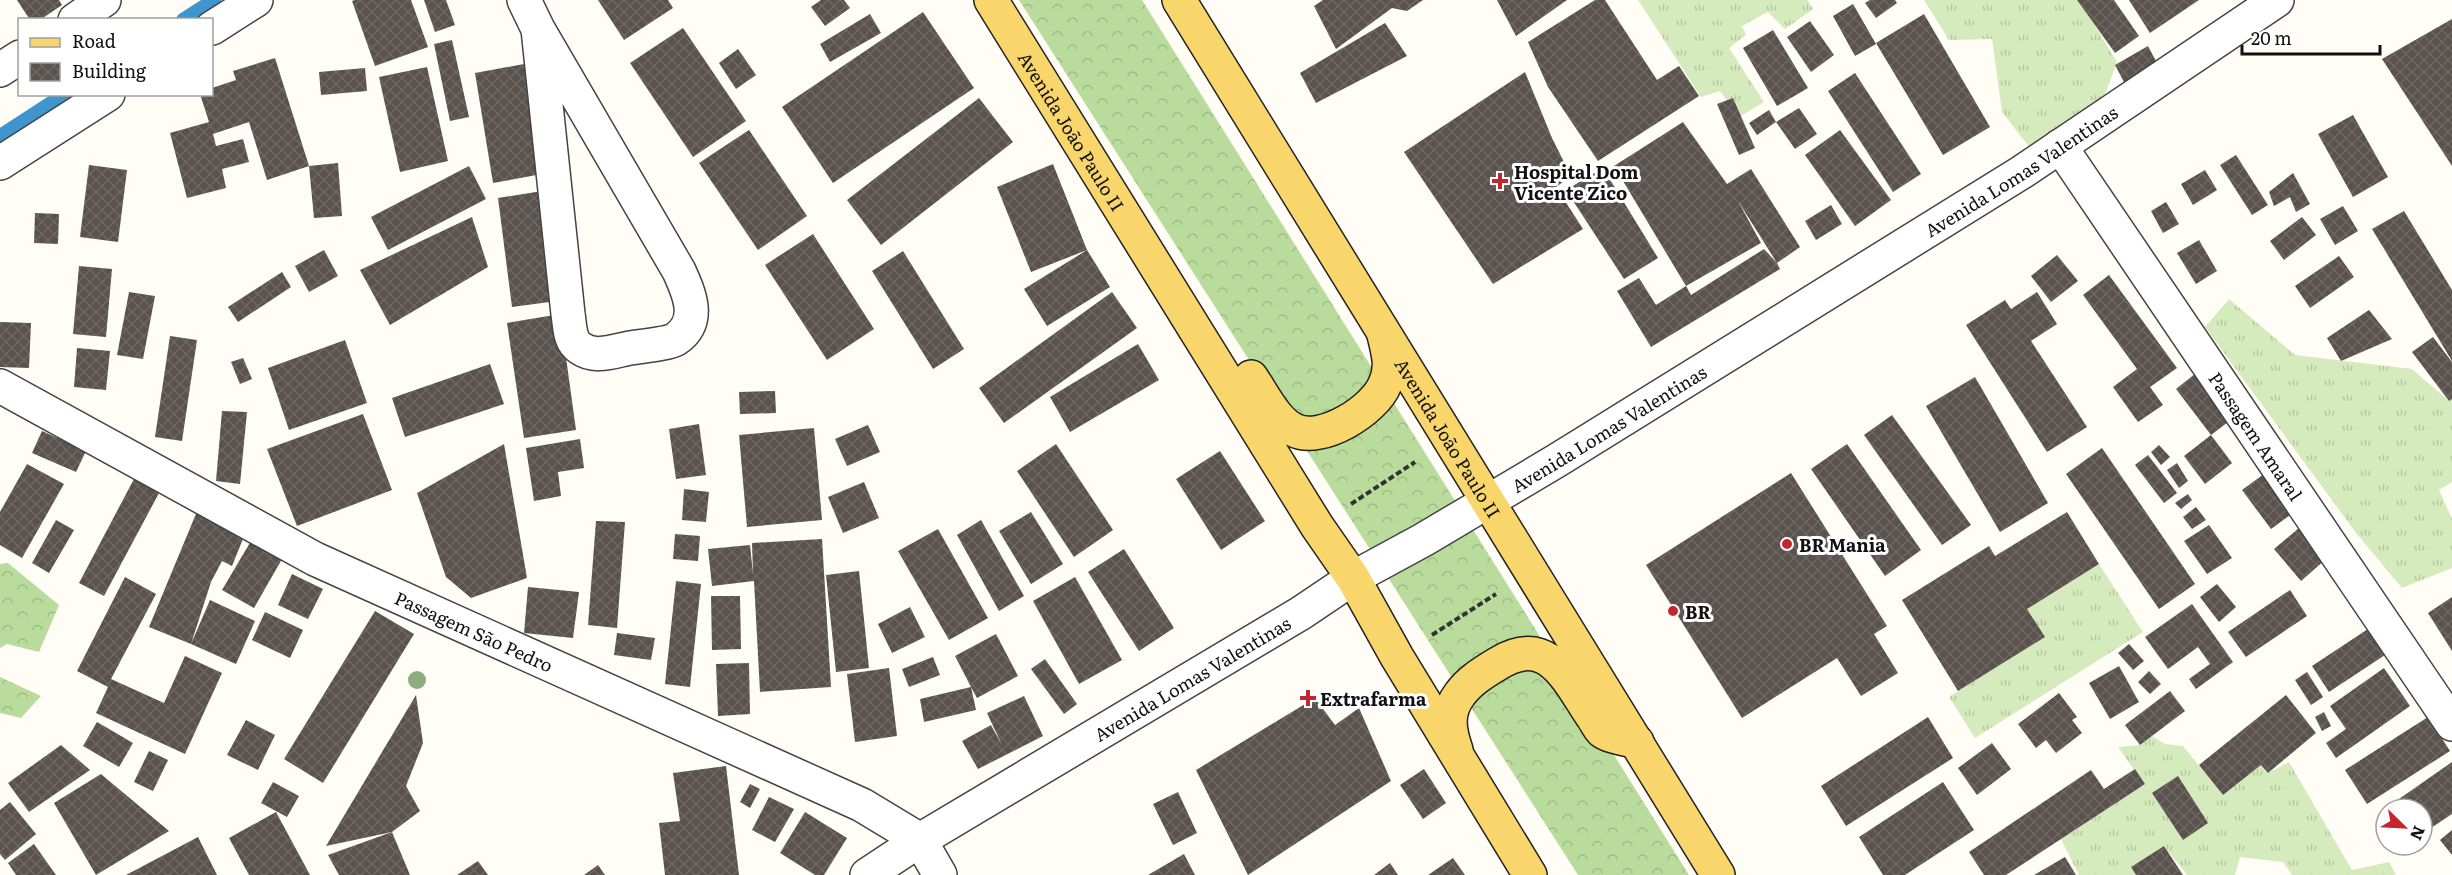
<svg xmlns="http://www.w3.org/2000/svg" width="2452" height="875" font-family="Literata,serif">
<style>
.grass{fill:url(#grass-tufts)}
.forest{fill:url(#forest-crowns)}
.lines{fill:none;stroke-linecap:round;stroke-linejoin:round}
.stream{stroke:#3f96cf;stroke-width:14}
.building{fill:url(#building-cross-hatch)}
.minor-casing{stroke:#444;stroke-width:36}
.major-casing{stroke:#222;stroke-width:36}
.path{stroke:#333;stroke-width:4;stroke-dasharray:6 3;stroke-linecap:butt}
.minor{stroke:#fff;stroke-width:33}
.major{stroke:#f9d66b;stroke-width:33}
.tree{fill:#8dad7f}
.poi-dot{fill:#c4262e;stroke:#fff;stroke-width:2}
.labels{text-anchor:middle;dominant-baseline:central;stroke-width:6;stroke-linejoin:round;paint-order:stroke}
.street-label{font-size:18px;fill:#111;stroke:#fff}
.poi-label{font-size:18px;font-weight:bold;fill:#111;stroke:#fff;text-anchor:start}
</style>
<defs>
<pattern id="grass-tufts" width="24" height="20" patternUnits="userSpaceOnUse" patternTransform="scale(1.5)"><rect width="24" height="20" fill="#d5ebbd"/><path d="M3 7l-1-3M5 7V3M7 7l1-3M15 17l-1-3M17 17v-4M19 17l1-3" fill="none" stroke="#b6c8a1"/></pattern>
<pattern id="forest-crowns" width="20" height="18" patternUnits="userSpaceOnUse" patternTransform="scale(1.5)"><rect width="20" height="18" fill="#b9dc9c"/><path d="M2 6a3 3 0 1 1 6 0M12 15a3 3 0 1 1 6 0" fill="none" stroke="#9ebc85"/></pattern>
<pattern id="building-cross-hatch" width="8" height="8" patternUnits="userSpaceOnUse" patternTransform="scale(1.5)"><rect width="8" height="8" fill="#5a524d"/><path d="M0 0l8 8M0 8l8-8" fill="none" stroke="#6d6662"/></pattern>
</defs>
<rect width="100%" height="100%" fill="#fffdf5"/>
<!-- grass -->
<path class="grass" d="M1638 0H1808L1813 9 1785 29 1768 12 1742 26 1746 35 1729 48 1764 102 1739 117 1720 91 1701 97Z
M1924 0H2079L2117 62 2105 94 2030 148 2002 112 1992 39 1949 40Z
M2229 299 2295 355 2412 369 2449 401 2452 399V482L2439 490 2452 519V568L2402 588 2356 533 2205 327Z
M2099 564 2143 632 1975 738 1949 697 2044 637 2027 609Z
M2152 736 2165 744 2183 746 2223 795 2261 765 2268 773 2289 762 2352 870 2389 862 2396 875H2292L2283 862 2240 857 2235 875H2187L2164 846 2131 867 2136 875H2079L2061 839 2144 784 2118 747 2140 745Z"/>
<!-- forest -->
<path class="forest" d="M1019 0H1142L1689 875H1578Z
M8 563 59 605 39 652 7 644 0 648V564Z
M0 677 41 696 21 718 0 713Z"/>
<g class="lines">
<!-- stream -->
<path class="stream" d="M183 20 214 0
M0 136 65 94"/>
</g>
<!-- building -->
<path class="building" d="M17 0H59L62 5 40 20H30Z
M355 0H411L428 47 375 66 352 1Z
M424 0H446L455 25 435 32Z
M598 0H668L673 8 624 40Z
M821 0H844L850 8 825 26 811 7Z
M1323 0H1423L1407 11 1392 8 1336 49 1314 6Z
M1497 0H1567L1516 36Z
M1595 0H1605L1657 80 1679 66 1699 96 1598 161 1548 87 1528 42Z
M1870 0H1895L1897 3 1876 18 1865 3Z
M2077 0H2114L2139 36 2115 53Z
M2129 0H2199L2150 33Z
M1853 4 1876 44 1855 56 1833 16Z
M923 12 974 88 833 183 782 107Z
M870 14 881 33 830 62 820 44Z
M1924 14 1990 127 1943 155 1876 43Z
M2452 19V166L2382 59Z
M1810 21 1834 55 1811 72 1787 37Z
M1385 23 1407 56 1316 103 1300 73Z
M683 28 746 121 693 157 630 63Z
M1773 30 1808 88 1777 106 1743 48Z
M452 40 469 117 450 121 434 44Z
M2148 46 2157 63 2124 82 2115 65Z
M738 49 756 75 736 89 719 63Z
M275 58 309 166 338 163 342 216 314 218 309 166 267 180 249 122 213 134 216 146 243 139 249 162 222 169 226 188 187 198 170 133 209 122 200 94H212V88L236 80 233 71Z
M524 64 542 174 493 183 475 73Z
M427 67 448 161 400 172 379 77Z
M365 68 367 91 321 95 319 72Z
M1525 72 1552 138 1571 176 1556 187 1583 229 1493 284 1404 152Z
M1855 73 1921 174 1893 192 1828 91Z
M979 98 1013 142 881 245 847 200Z
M1733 98 1755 148 1739 155 1717 104Z
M1799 108 1817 134 1795 149 1776 122 1757 135 1749 123 1769 110 1776 122Z
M2353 115 2388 177 2353 197 2318 134Z
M1683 122 1727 184 1751 169 1800 247 1777 263 1780 269 1651 347 1617 291 1639 278 1656 305 1686 286 1691 295 1764 249 1777 263 1738 201 1761 243 1686 286 1614 166Z
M749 130 807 216 758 250 699 163Z
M1840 130 1891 200 1855 226 1805 155Z
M2236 155 2268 205 2252 215 2220 165Z
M1053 164 1087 250 1031 272 997 187Z
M89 165 127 170 118 242 80 237Z
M469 166 486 199 388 250 371 217Z
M1603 168 1658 258 1624 279 1566 190Z
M2205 170 2217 190 2193 205 2181 184Z
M2293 173 2310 204 2296 212 2290 197 2274 206 2269 192Z
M542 191 557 301 512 307 498 198Z
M2166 202 2179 224 2163 233 2151 211Z
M1831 205 1842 224 1816 240 1805 221Z
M2343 206 2358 231 2335 245 2320 219Z
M2404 211 2452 290V361L2372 229Z
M35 213 59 214 58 244 34 243Z
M472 217 488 267 390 325 360 270Z
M2302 217 2316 235 2284 260 2270 241Z
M813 234 874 329 827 360 765 265Z
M2199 240 2217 271 2196 284 2177 253Z
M324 250 338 276 309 292 295 266Z
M1087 250 1110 287 1047 326 1024 289Z
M903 251 964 349 933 369 872 271Z
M2057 255 2078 281 2051 302 2031 276Z
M2339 256 2354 277 2310 308 2295 286Z
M79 266 112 269 106 337 73 334Z
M282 272 291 287 238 322 228 307Z
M2109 275 2177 368 2150 387 2163 405 2138 422 2113 387 2137 369 2083 295Z
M129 292 155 296 143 359 117 355Z
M1112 292 1137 328 1004 423 979 388Z
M2037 292 2057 324 2031 341 2087 427 2047 452 1966 325 2005 300 2011 309Z
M2369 310 2392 339 2341 361 2327 338Z
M560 314 576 430 524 438 507 323Z
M0 322 31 323 29 368 0 367Z
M170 336 197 340 182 441 155 437Z
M2433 337 2452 362V399L2449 401 2412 352Z
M345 340 367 403 289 430 268 368Z
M1138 344 1159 380 1070 432 1050 397Z
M77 348 110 351 106 390 74 387Z
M243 358 252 379 240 384 231 362Z
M490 364 504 404 405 437 392 398Z
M2201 369 2236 416 2211 435 2176 389Z
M1975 377 2048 503 2000 532 1926 406Z
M775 391 776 413 740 414 739 392Z
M222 411 247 412 240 484 216 481Z
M363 414 392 490 297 526 267 449Z
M1892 415 1971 525 1942 545 1864 435Z
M699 424 706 475 676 479 669 429Z
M868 425 880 452 847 466 835 439Z
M814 428 822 520 747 527 739 435Z
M42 431 86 451 76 472 32 453Z
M2211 435 2232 463 2205 484 2184 456Z
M580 439 584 468 558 472 561 496 534 501 526 448Z
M504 444 527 578 471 598 446 577 417 493Z
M1056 444 1113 530 1074 557 1017 471Z
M1847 444 1921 550 1885 576 1811 469Z
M2159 445 2170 457 2161 465 2151 452Z
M2102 448 2195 584 2159 609 2066 474Z
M1220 451 1265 521 1221 550 1176 479Z
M2148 455 2177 493 2164 503 2135 465Z
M2177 463 2188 481 2179 488 2167 470Z
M27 464 64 484 22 558 0 545V512Z
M2268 471 2297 510 2271 529 2242 490Z
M1791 473 1887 626 1874 634 1898 673 1861 696 1837 658 1742 718 1646 565Z
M134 479 159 493 104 596 79 583Z
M864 482 879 518 843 533 828 497Z
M684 489 709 492 706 522 682 520Z
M2188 494 2192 500 2181 509 2175 503Z
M2196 507 2206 520 2192 529 2183 517Z
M198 509 247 529 232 566 222 561 211 582 191 644 149 627Z
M1031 512 1063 564 1031 584 999 531Z
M2067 512 2099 564 2027 609 2045 637 1958 691 1902 600 1989 546 1995 556Z
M56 520 74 530 49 573 32 563Z
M981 520 1024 596 999 611 957 535Z
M596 521 625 522 617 628 588 625Z
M2209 525 2232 558 2207 574 2184 541Z
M2299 528 2326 559 2301 581 2274 549Z
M938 529 988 618 949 640 898 551Z
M675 534 700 536 698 561 673 559Z
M822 539 831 687 760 692 754 581 712 586 708 549 750 545 753 574 752 543Z
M251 541 282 559 254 608 222 590Z
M1124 549 1174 628 1139 651 1088 572Z
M859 571 869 668 836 672 826 575Z
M292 574 323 589 308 619 278 605Z
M125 577 156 594 111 679 164 703 185 656 222 673 185 754 96 713 108 687 77 671Z
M1075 577 1122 660 1079 684 1033 601Z
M676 581 701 584 690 687 665 684Z
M2217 584 2236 607 2219 622 2200 597Z
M528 587 579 592 573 638 524 633Z
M2290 590 2307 616 2246 657 2228 632Z
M711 596H740L741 649 712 650Z
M2452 597V651L2428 613Z
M210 600 255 621 236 664 191 644Z
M2192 604 2233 662 2196 689 2189 679 2210 664 2198 647 2168 669 2145 637Z
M910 607 925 637 892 653 878 624Z
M375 611 414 634 323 783 284 759Z
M265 612 303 630 290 658 252 640Z
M2368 629 2385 655 2329 692 2312 666Z
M617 633 655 638 651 660 614 655Z
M996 634 1018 676 977 698 971 687 976 710 924 722 920 699 971 687 955 656Z
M2129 644 2144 661 2133 670 2118 653Z
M933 657 940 675 909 687 902 669Z
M1045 659 1077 704 1064 714 1031 669Z
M749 663 750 714 718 716 716 664Z
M2119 666 2139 702 2110 719 2089 683Z
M889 668 897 736 855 742 847 674Z
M2384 668 2410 706 2336 758 2326 743 2346 729 2330 706Z
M2149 671 2161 684 2150 694 2138 682Z
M2307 672 2323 697 2311 705 2295 680Z
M2170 691 2185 711 2140 745 2125 725Z
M2059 693 2077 717 2072 720 2082 733 2056 753 2046 740 2036 748 2018 724Z
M416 695 423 743 406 786 420 811 392 832 410 875H339L328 855 392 832 326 846Z
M2286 695 2316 733 2268 773 2261 765 2223 795 2199 765Z
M1024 696 1043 736 978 769 962 741 991 725 1002 745 987 713Z
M1315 698 1335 725 1359 708 1391 781 1248 875 1196 770Z
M2324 712 2331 726 2322 731 2315 717Z
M1928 717 1953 758 1846 826 1821 786Z
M2428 717 2450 751 2367 804 2345 770Z
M246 720 275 735 258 770 227 755Z
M97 722 133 743 119 767 83 746Z
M1992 743 2011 769 1977 795 1958 768Z
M61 745 90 770 29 812 8 783Z
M149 751 168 760 153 791 134 782Z
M2452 762V814L2422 834V809H2386V823L2379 813Z
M726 766 739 875H665L659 823 680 821 673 773Z
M1424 769 1446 803 1423 819 1400 785Z
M2135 769 2145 784 2006 875H1984L1969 852 2091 770 2104 789Z
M101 774 169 831 96 875 54 803Z
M2178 776 2208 823 2183 840 2152 793Z
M273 782 299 796 287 817 261 803Z
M1943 782 1974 830 1905 875H1883L1859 837Z
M750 784 760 789 750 808 740 802Z
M1178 792 1197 833 1173 845 1153 804Z
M769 797 794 809 775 842 752 830Z
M10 802 36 834 5 860 0 854V810Z
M276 812 310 875H249L229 838Z
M805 812 847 838 824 875H815L780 853Z
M2452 830V855L2440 840Z
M198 837 217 875H126Z
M34 844 56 875H16L8 863Z
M2164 846 2183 875H2136L2131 867Z
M1184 854 1195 875H1148Z
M2065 857 2076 875H2034Z
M1453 858 1465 875H1428Z
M478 861 488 875H457Z
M1390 863 1398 875H1374Z
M598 865 605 875H584Z"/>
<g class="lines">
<!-- minor casing -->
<g class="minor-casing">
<g id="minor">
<path d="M524 0 538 29 679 271C689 293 702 321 676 339 668 344 641 346 630 348 614 351 595 359 580 348 569 341 570 326 568 314L538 29"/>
<path d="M75 20 104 0"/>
<path d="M212 28 256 0"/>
<path d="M0 70 20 57"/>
<path id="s1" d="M2060 146 2452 724"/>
<path d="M0 163 108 94"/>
<path id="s2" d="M0 386 315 559 862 805 920 840 940 875"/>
<path id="s3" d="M867 875 920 840 1301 613 1353 578 1423 540 1556 461 2022 172 2277 0"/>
</g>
</g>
<!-- major casing -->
<g class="major-casing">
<g id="major">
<path id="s4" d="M991 0 1317 526 1353 578 1397 657 1530 875"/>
<path id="s5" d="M1179 0 1718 875"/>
<path d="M1251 377C1263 394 1275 421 1294 430 1321 444 1375 410 1385 384 1393 367 1388 352 1384 335"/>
<path d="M1456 750C1449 730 1446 712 1460 694 1470 680 1486 671 1499 663 1549 633 1568 681 1592 716 1595 720 1598 727 1602 731 1610 737 1627 739 1637 742"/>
</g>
</g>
<!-- path -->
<path class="path" d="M1351 504 1415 462
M1432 635 1496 594"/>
<!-- minor -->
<use href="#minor" class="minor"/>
<!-- major -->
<use href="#major" class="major"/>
</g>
<!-- trees -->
<circle class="tree" cx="417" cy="680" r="9"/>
<!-- markers -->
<g class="poi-dot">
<path d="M1497 172h6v6h6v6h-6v6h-6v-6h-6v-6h6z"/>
<circle cx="1787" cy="544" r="6"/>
<circle cx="1673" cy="611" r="6"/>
<path d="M1305 689h6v6h6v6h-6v6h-6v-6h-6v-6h6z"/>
</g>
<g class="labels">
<!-- street labels -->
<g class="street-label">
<text stroke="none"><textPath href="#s4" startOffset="154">Avenida João Paulo II</textPath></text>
<text stroke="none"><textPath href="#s3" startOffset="1352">Avenida Lomas Valentinas</textPath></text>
<text stroke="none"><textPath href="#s3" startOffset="866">Avenida Lomas Valentinas</textPath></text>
<text stroke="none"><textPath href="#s1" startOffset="350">Passagem Amaral</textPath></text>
<text stroke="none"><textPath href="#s5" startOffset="514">Avenida João Paulo II</textPath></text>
<text stroke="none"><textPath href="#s2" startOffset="534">Passagem São Pedro</textPath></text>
<text stroke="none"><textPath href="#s3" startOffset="380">Avenida Lomas Valentinas</textPath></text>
</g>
<!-- poi labels -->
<g class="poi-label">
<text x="1514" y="171">Hospital Dom<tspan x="1514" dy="21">Vicente Zico</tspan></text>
<text x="1799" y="544">BR Mania</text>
<text x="1685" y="611">BR</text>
<text x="1320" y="698">Extrafarma</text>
</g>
</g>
<!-- legend -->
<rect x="18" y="18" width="195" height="78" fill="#ffffff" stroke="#a0a0a0" stroke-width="1.5"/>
<rect x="30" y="38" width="30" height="9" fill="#f9d66b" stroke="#a0a0a0" stroke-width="1.5"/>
<text x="72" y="48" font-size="18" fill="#111111">Road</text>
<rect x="30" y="63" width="30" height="18" fill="url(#building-cross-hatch)" stroke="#a0a0a0" stroke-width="1.5"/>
<text x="72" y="78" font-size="18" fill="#111111">Building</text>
<!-- north arrow -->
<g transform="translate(2404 827) rotate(114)"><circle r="28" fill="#ffffff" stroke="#a0a0a0" stroke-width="1.5"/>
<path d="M0-4.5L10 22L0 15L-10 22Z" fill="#c4262e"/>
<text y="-9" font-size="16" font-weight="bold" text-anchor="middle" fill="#111111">N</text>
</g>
<!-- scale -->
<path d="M2242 45v9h138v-9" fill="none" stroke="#111111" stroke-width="3"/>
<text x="2251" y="45" font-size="18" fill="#111111" stroke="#ffffff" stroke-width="4.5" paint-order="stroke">20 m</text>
</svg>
